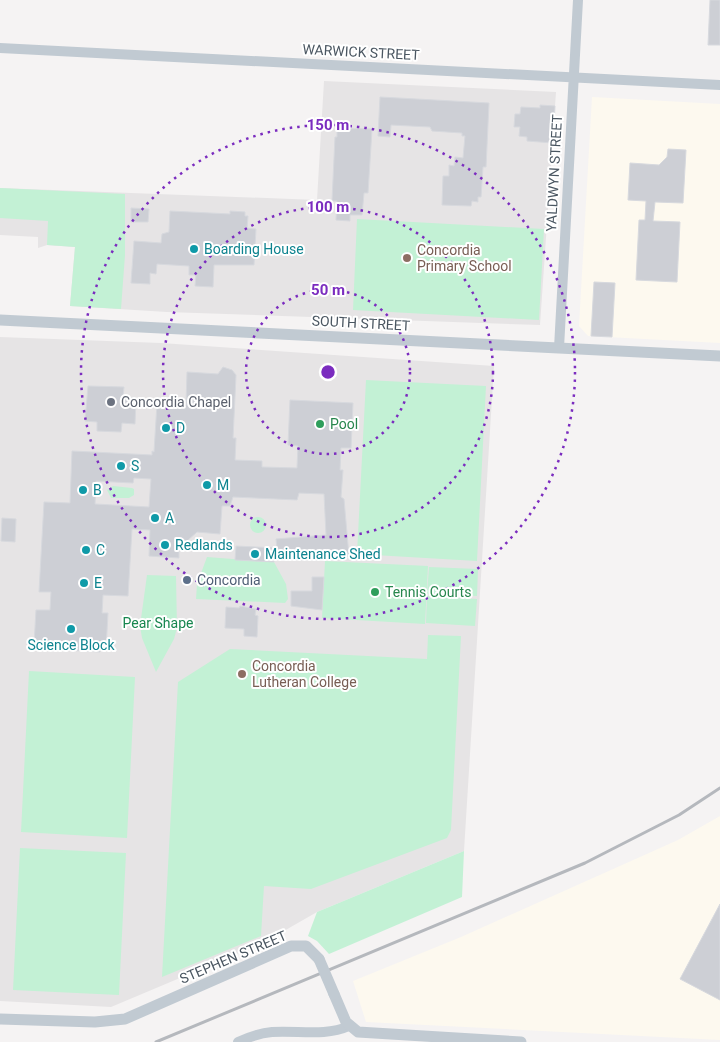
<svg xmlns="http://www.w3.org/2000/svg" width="720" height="1042" font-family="Roboto,sans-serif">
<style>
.commercial{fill:#fdf9ef}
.education{fill:#e6e4e5}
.green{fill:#c3f1d5}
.building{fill:#cdcfd5;stroke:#d7d9de;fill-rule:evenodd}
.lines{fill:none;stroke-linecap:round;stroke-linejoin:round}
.minor{stroke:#c1cad2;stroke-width:10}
.tertiary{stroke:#c1cad2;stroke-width:11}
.rail{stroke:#b5b8bd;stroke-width:3}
.tertiary-bridge{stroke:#c1cad2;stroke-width:11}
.ring{fill:none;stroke:#7b2cbf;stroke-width:2.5;stroke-dasharray:2.5 5}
.culture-dot{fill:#0f9aa8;stroke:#fff;stroke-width:2}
.education-dot{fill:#8d6e63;stroke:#fff;stroke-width:2}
.worship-dot{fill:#6b7280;stroke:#fff;stroke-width:2}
.leisure-dot{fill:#2e9e5b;stroke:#fff;stroke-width:2}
.service-dot{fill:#5c6f8a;stroke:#fff;stroke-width:2}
.labels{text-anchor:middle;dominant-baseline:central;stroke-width:4;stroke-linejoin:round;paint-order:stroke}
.street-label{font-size:14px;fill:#4a5661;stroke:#fff}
.culture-label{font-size:14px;fill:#0d838f;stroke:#fff;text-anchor:start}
.education-label{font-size:14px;fill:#785e54;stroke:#fff;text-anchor:start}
.worship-label{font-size:14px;fill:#5b616d;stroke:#fff;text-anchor:start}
.leisure-label{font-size:14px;fill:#27864d;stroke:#fff;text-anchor:start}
.service-label{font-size:14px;fill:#4e5e75;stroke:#fff;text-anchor:start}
.park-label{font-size:14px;fill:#17864f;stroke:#fff}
.centre{fill:#7b2cbf;stroke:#fff;stroke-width:2.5}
.ring-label{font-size:15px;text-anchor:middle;font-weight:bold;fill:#7b2cbf;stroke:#fff;stroke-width:4;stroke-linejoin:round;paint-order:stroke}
</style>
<rect width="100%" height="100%" fill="#f5f3f3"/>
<!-- commercial -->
<path class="commercial" d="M592 97 720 104V343L588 336 579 326Z
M720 816V1040L366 1022 353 981 461 937 678 840Z"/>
<!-- education -->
<path class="education" d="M324 81 556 92 540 325 167 312 70 306 75 247 47 245 38 248V237L0 235V188L317 200Z
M0 337 161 343 494 366 464 851 317 912 263 943 111 1007 0 1001Z"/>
<!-- green -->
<path class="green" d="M0 188 125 194V255L121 309 70 306 75 247 47 245 48 221 0 218Z
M357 219 544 229 539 320 353 310Z
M366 380 486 386 477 561 357 554Z
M113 486 132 488 134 489V495L129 498H111L107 490Z
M250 525a8 8 0 1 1 16 0a8 8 0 1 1-16 0Z
M207 557 274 562 286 584 288 599 285 603 196 599 197 584Z
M325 561 428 566 425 624 322 618Z
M429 567 478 569 477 596 427 594Z
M147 575 176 576 177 628 174 639 156 672 142 638 140 626Z
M427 596 477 599 475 626 426 623Z
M428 635 461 636 451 830 447 838 311 889 264 886 261 936 162 977 178 682 230 649 427 659Z
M29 671 135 677 127 838 21 832Z
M20 848 126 853 119 995 13 990Z
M464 851 462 897 329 954 317 941 308 936 317 912Z"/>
<!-- building -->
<path class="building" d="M710 0H720V45H708Z
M380 97 489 103 486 167H483L481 197H478V202L472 201 471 206 442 205 443 176H449V165L454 166 455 157 463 158 465 136H462V133L432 131 430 127 391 125 390 137 378 136Z
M540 105 555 106 553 143 527 141V137L519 136 520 127H514L515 114H520L521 107 540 108Z
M337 128 372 129 368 193H364L362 215H350V221L336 220 337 201H332L335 137H337Z
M668 149 686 150 683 203 655 202 653 221 680 222 677 282 636 280 639 220H645L646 201 628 200 630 163 659 165 667 157Z
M131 208 149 209 148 222H131Z
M170 211 230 214V211L245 212V216H248L247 228 256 229 254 265H214L213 287 195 286 196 275H189V266L157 264 156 274 150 273V284L131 283 134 241 161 243 162 234 169 232Z
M594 282 615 283 612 337 591 336Z
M223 367 232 370 236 375 233 438H236L235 460 262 461V467L297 468 298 446 288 445 290 400 353 403 351 448H341L340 470H343L341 497 344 499 349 556 319 560H299V558L292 559V556L274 558V562L235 560 236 546 277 548 276 539 326 535 324 494 299 493 297 500 233 497 230 506H222L220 534 197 532 179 548V558L149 556 150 530 132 529 128 596 103 595 102 613H108L106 649 100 648V652L48 649 49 646 34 645 36 610H50L51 592H39L44 502 70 503 72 451 152 455V451L154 452 157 404 186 405 187 372 218 374ZM134 478 151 479 149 507 95 504 96 481 133 483Z
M88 386 124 387 123 397 136 398 135 424 122 423 121 432 97 431V422L85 421Z
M2 518 16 519 15 542 1 541Z
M312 577H324L322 610 291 606V591H312Z
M240 606 256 609 255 615 258 616 257 637 244 636V629L225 628 226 607 239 608Z
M720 904V1000L680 979Z"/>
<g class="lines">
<!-- minor -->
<path class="minor" d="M0 48 720 85
M559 348 578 0
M238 1042C249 1037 260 1033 272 1032 298 1030 324 1037 349 1026"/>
<!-- tertiary -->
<path class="tertiary" d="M0 320 720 356
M334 994 346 1022 358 1032 521 1042
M0 1019 95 1022 125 1019 291 946H306L319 959"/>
<!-- rail -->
<path class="rail" d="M156 1042 585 863 679 815 720 788"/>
<!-- tertiary-bridge -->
<path class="tertiary-bridge" d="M319 959 334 994"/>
</g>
<!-- distance rings -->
<g class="ring">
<circle cx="328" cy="372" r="82"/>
<circle cx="328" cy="372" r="165"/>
<circle cx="328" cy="372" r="247"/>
</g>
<!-- markers -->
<g class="culture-dot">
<circle cx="194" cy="249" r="5"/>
<circle cx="166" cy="428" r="5"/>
<circle cx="121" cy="466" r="5"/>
<circle cx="207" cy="485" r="5"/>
<circle cx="83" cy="490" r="5"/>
<circle cx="155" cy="518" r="5"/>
<circle cx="165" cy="545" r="5"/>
<circle cx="86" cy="550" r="5"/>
<circle cx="255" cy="554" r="5"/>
<circle cx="84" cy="583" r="5"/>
<circle cx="71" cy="629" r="5"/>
</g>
<g class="education-dot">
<circle cx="407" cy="258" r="5"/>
<circle cx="242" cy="674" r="5"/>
</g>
<circle class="worship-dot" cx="111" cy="402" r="5"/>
<g class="leisure-dot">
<circle cx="320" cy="424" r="5"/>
<circle cx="375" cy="592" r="5"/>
</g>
<circle class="service-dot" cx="187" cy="580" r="5"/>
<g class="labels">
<!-- street labels -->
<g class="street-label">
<text transform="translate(361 52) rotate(3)">WARWICK STREET</text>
<text transform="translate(554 173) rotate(-87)">YALDWYN STREET</text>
<text transform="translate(361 323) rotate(3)">SOUTH STREET</text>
<text transform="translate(233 957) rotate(-23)">STEPHEN STREET</text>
</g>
<!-- culture labels -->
<g class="culture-label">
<text x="204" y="249">Boarding House</text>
<text x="176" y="428">D</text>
<text x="131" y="466">S</text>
<text x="217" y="485">M</text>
<text x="93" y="490">B</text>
<text x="165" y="518">A</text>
<text x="175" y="545">Redlands</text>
<text x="96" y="550">C</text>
<text x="265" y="554">Maintenance Shed</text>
<text x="94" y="583">E</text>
<text x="71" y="645" text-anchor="middle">Science Block</text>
</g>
<!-- education labels -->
<g class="education-label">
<text x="417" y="250">Concordia<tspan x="417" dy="16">Primary School</tspan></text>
<text x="252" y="666">Concordia<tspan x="252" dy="16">Lutheran College</tspan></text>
</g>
<!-- worship labels -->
<g class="worship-label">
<text x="121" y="402">Concordia Chapel</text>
</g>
<!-- leisure labels -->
<g class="leisure-label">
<text x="330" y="424">Pool</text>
<text x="385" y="592">Tennis Courts</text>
</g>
<!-- service labels -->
<g class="service-label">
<text x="197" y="580">Concordia</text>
</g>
<!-- park labels -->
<g class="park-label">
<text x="158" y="623">Pear Shape</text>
</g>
</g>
<circle cx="328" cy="372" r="8" class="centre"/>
<g class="ring-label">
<text x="328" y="130">150 m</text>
<text x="328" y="212">100 m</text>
<text x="328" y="295">50 m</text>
</g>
</svg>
